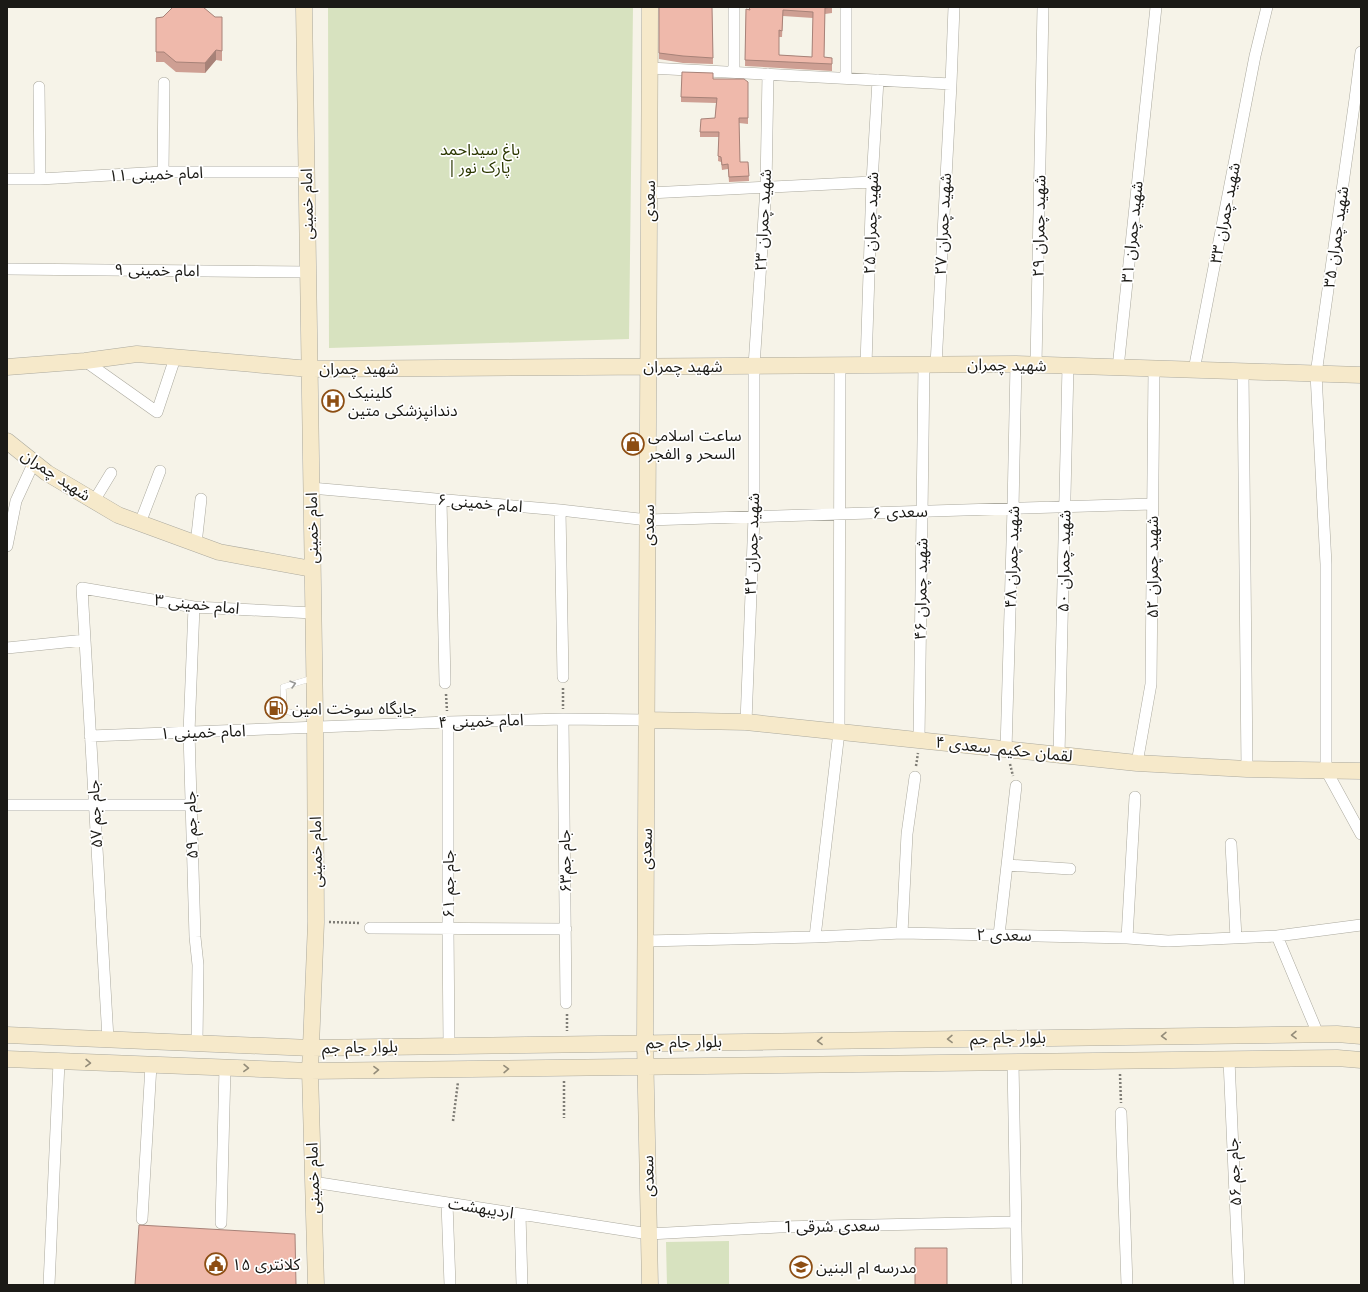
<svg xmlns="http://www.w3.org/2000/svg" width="1368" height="1292" font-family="Jost,'Noto Sans Arabic',sans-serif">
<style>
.green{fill:#d7e2bf}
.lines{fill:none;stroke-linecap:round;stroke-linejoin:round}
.lane-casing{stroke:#aba99e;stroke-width:6}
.street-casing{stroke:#aba99e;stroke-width:12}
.secondary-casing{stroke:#aba99e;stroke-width:17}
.path{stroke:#7e7c75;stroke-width:2.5;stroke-dasharray:2 2;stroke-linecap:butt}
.lane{stroke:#fff;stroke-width:5.5}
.street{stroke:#fff;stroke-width:11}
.secondary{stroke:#f6e9ca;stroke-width:16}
.wall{fill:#ce9f93;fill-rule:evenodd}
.shaded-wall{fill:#a78278}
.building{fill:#efb9ab;stroke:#a78278;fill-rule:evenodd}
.oneway{stroke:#989896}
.oneway2{stroke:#938c79}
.labels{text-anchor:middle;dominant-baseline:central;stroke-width:3.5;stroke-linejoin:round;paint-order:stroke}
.park-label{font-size:16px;fill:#2b3700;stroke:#fff}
.street-label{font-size:16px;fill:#1b1a16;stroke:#fff}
.poi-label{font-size:16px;fill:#1b1a16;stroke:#fff;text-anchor:start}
</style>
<rect width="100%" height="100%" fill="#f6f3e8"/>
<!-- green -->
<path class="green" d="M328 7H633L629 339 329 348Z
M729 1241V1285H667L666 1242Z"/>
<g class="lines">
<!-- lane casing -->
<g class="lane-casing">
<path id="lane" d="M313 678 283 687 284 711 314 717"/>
</g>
<!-- street casing -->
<g class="street-casing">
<path id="street" d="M846 7V78
M1361 52 1355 99 1316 374 1326 564V770L1361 834
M650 68 951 84
M734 73V7
M39 87 40 179
M163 172 164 83
M7 179H40L163 172H306
M649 193 872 182
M7 269 308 272
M85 361 157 412 175 358
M866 365 872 182 878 80
M936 365 951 84 954 7
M1036 365 1043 7
M1118 368 1156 7
M1194 370 1255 56 1267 7
M1243 372 1247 769
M311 488 560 510 648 520 1152 504
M441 500 445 683
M94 501 111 473
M560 510 563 677
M140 523 160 471
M196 544 201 499
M7 546 16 501 34 462
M194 607 189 732 195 937 198 965 197 1043
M7 648 85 640
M563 719 566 1003
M448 722V928L449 1045
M746 722 754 517V366L766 187 768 74
M90 736 448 722 563 719 647 720
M919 740 924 365
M1006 750 1013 508 1016 364
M1059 755 1068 366
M1137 763 1151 684 1154 369
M7 805H190
M1231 844 1236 938
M1007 865 1070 869
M370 928 566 929
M902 933 907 834 915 777
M999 935 1016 786
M1277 936 1318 1034
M815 937 839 732 840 366
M1127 938 1135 797
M645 941 815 937 902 933 1127 938 1168 941 1277 936 1361 925
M108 1039 82 588 194 607 313 613
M1229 1060 1239 1285
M1013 1062 1017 1285
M1121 1113 1127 1285
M313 1182 649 1234 779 1227 1016 1222
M447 1203 450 1285
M520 1214 522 1285
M142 1219 151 1065
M221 1223 225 1068
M49 1285 59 1062"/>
</g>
<!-- secondary casing -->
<g class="secondary-casing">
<path id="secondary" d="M304 7 315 717 316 922 310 1071 316 1285
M7 367 85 361 137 354 310 369 1016 364 1361 375
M7 441 47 473 118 515 219 552 312 569
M647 720 746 722 1137 763 1247 769 1361 771
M7 1035 311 1048 1337 1034 1361 1036
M7 1059 310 1071 1337 1058 1361 1060
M650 1285 645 1043 650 7"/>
</g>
<!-- path -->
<path class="path" d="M563 688V709
M446 694 447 711
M1010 764 1013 776
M916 766 918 753
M329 922 360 923
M567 1014V1031
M1120 1074 1121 1103
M564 1081V1118
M453 1121 458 1082"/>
<!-- lane -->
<use href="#lane" class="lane"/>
<!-- street -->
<use href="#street" class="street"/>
<!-- secondary -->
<use href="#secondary" class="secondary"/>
</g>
<!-- wall -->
<path class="wall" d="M659 7H712L713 64 683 63 659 59Z
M832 7V13L825 14 824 57 832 58V71L745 66 746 9ZM783 16 813 18 812 57 779 55V37H782Z
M163 17H222V61L216 60 205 73 176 72 164 62H156V18Z
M713 79 748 82V124L739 123 740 162H748L749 181 729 182 728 169 722 170 721 162 718 161 719 137H700V132L715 118 716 103 681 102V97Z"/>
<!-- shaded-wall -->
<path class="shaded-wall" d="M216 50V60L205 73V63Z"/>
<!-- building -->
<path class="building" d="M173 7H203L215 17H222V51L216 50 205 63 176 62 164 52H156V18L163 17Z
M659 7H712L713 58 683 56 659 53Z
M749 7H832L825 8 824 57 832 58V64L745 60 746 9 750 10ZM783 10 813 12 812 57 779 55V30L782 31Z
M682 72 713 73V79H744L748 82V118H739L740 162H748L749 176 729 177 728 164 722 165 721 157 718 156 719 132H700L701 119 715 118 717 98 681 97Z
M139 1225 295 1234 296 1285H135Z
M915 1248H947V1285H915Z"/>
<!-- one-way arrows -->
<defs><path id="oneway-chevron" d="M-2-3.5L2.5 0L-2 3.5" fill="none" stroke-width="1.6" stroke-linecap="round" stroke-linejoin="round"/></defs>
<use class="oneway" href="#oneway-chevron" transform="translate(293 684) rotate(-16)"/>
<g class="oneway2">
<use href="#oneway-chevron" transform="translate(1294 1035) rotate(179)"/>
<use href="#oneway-chevron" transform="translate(1164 1036) rotate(179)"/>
<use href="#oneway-chevron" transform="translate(950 1039) rotate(179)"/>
<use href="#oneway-chevron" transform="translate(820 1041) rotate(179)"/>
<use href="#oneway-chevron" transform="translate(88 1063) rotate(2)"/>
<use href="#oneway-chevron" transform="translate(246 1068) rotate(2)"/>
<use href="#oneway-chevron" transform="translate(506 1069) rotate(-1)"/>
<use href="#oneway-chevron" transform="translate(376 1070) rotate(-1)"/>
</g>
<!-- icons -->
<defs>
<g id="hospital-ring" transform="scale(1.15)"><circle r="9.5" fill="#fff" stroke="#8d4e13" stroke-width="1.5"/><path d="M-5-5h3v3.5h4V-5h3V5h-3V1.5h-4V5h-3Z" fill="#8d4e13"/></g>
<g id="shop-ring" transform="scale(1.15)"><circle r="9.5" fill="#fff" stroke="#8d4e13" stroke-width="1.5"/><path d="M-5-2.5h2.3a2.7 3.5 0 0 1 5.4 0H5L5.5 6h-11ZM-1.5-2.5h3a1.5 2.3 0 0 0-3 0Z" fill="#8d4e13"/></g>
<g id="fuel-ring" transform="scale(1.15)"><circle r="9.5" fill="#fff" stroke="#8d4e13" stroke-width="1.5"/><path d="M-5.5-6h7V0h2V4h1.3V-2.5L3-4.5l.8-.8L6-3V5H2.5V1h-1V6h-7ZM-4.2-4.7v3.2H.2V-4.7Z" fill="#8d4e13"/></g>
<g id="civic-ring" transform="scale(1.15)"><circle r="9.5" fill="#fff" stroke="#8d4e13" stroke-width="1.5"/><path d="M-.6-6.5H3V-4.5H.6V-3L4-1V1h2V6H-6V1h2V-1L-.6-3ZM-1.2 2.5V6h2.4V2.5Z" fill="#8d4e13"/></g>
<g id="school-ring" transform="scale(1.15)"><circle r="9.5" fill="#fff" stroke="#8d4e13" stroke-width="1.5"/><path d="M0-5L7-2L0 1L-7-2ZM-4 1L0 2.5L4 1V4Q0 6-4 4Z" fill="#8d4e13"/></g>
</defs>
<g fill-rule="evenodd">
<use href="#hospital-ring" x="333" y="401"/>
<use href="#shop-ring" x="633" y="444"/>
<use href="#fuel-ring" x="276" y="708"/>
<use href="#civic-ring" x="216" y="1264"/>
<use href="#school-ring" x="801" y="1267"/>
</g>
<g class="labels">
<!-- park labels -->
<g class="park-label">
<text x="480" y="149">باغ سیداحمد<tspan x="480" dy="18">| پارک نور</tspan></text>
</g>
<!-- street labels -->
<g class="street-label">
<text transform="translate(156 174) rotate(-2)">امام خمینی ۱۱</text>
<text transform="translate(649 201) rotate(-90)">سعدی</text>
<text transform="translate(307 204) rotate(-91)">امام خمینی</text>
<text transform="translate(1225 213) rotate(-79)">شهید چمران ۳۳</text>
<text transform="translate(763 220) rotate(-87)">شهید چمران ۲۳</text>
<text transform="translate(871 223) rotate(-88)">شهید چمران ۲۵</text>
<text transform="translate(943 224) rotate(-87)">شهید چمران ۲۷</text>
<text transform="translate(1039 226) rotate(-89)">شهید چمران ۲۹</text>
<text transform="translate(1132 232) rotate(-84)">شهید چمران ۳۱</text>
<text transform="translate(1336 237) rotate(-82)">شهید چمران ۳۵</text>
<text transform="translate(157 270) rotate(1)">امام خمینی ۹</text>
<text transform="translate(1007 365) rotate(1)">شهید چمران</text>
<text x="683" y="366">شهید چمران</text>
<text x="359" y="368">شهید چمران</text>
<text transform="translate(56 475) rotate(34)">شهید چمران</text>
<text transform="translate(480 503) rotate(5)">امام خمینی ۶</text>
<text transform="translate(900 512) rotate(-2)">سعدی ۶</text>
<text transform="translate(648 525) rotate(-90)">سعدی</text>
<text transform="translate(312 528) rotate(-91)">امام خمینی</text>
<text transform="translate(752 544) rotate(-88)">شهید چمران ۴۲</text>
<text transform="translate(1012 557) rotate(-88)">شهید چمران ۴۸</text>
<text transform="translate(1064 561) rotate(-89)">شهید چمران ۵۰</text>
<text transform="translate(1152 567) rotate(-90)">شهید چمران ۵۲</text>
<text transform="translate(921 589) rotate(-89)">شهید چمران ۴۶</text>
<text transform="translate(197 604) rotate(6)">امام خمینی ۳</text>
<text transform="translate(481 721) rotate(-2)">امام خمینی ۴</text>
<text transform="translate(203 732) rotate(-2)">امام خمینی ۱</text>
<text transform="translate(1004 749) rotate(6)">لقمان حکیم_سعدی ۴</text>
<text transform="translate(95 814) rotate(-93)">جام جم ۵۷</text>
<text transform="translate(191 825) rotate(-92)">جام جم ۵۹</text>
<text transform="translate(646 849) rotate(-89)">سعدی</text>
<text transform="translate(316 852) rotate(-91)">امام خمینی</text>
<text transform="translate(565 861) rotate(-91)">جام جم۶۳</text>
<text transform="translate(448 884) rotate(-90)">جام جم ۶۱</text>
<text transform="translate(1004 935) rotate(1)">سعدی ۲</text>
<text transform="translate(1008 1038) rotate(-1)">بلوار جام جم</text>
<text transform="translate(684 1042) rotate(-1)">بلوار جام جم</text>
<text transform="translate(360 1047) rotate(-1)">بلوار جام جم</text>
<text transform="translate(1234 1172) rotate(-93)">جام جم ۵۶</text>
<text transform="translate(648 1176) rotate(-91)">سعدی</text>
<text transform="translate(313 1178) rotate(-92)">امام خمینی</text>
<text transform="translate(481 1208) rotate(9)">اردیبهشت</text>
<text transform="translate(832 1226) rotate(-1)">سعدی شرقی 1</text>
</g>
<!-- poi labels -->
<g class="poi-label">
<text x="348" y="392">کلینیک<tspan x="348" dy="18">دندانپزشکی متین</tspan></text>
<text x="648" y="435">ساعت اسلامی<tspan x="648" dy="18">السحر و الفجر</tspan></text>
<text x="292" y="708">جایگاه سوخت امین</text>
<text x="232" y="1264">کلانتری ۱۵</text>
<text x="816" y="1267">مدرسه ام البنین</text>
</g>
</g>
<!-- border -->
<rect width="1368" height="1292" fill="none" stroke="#1b1a16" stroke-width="16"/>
</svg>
